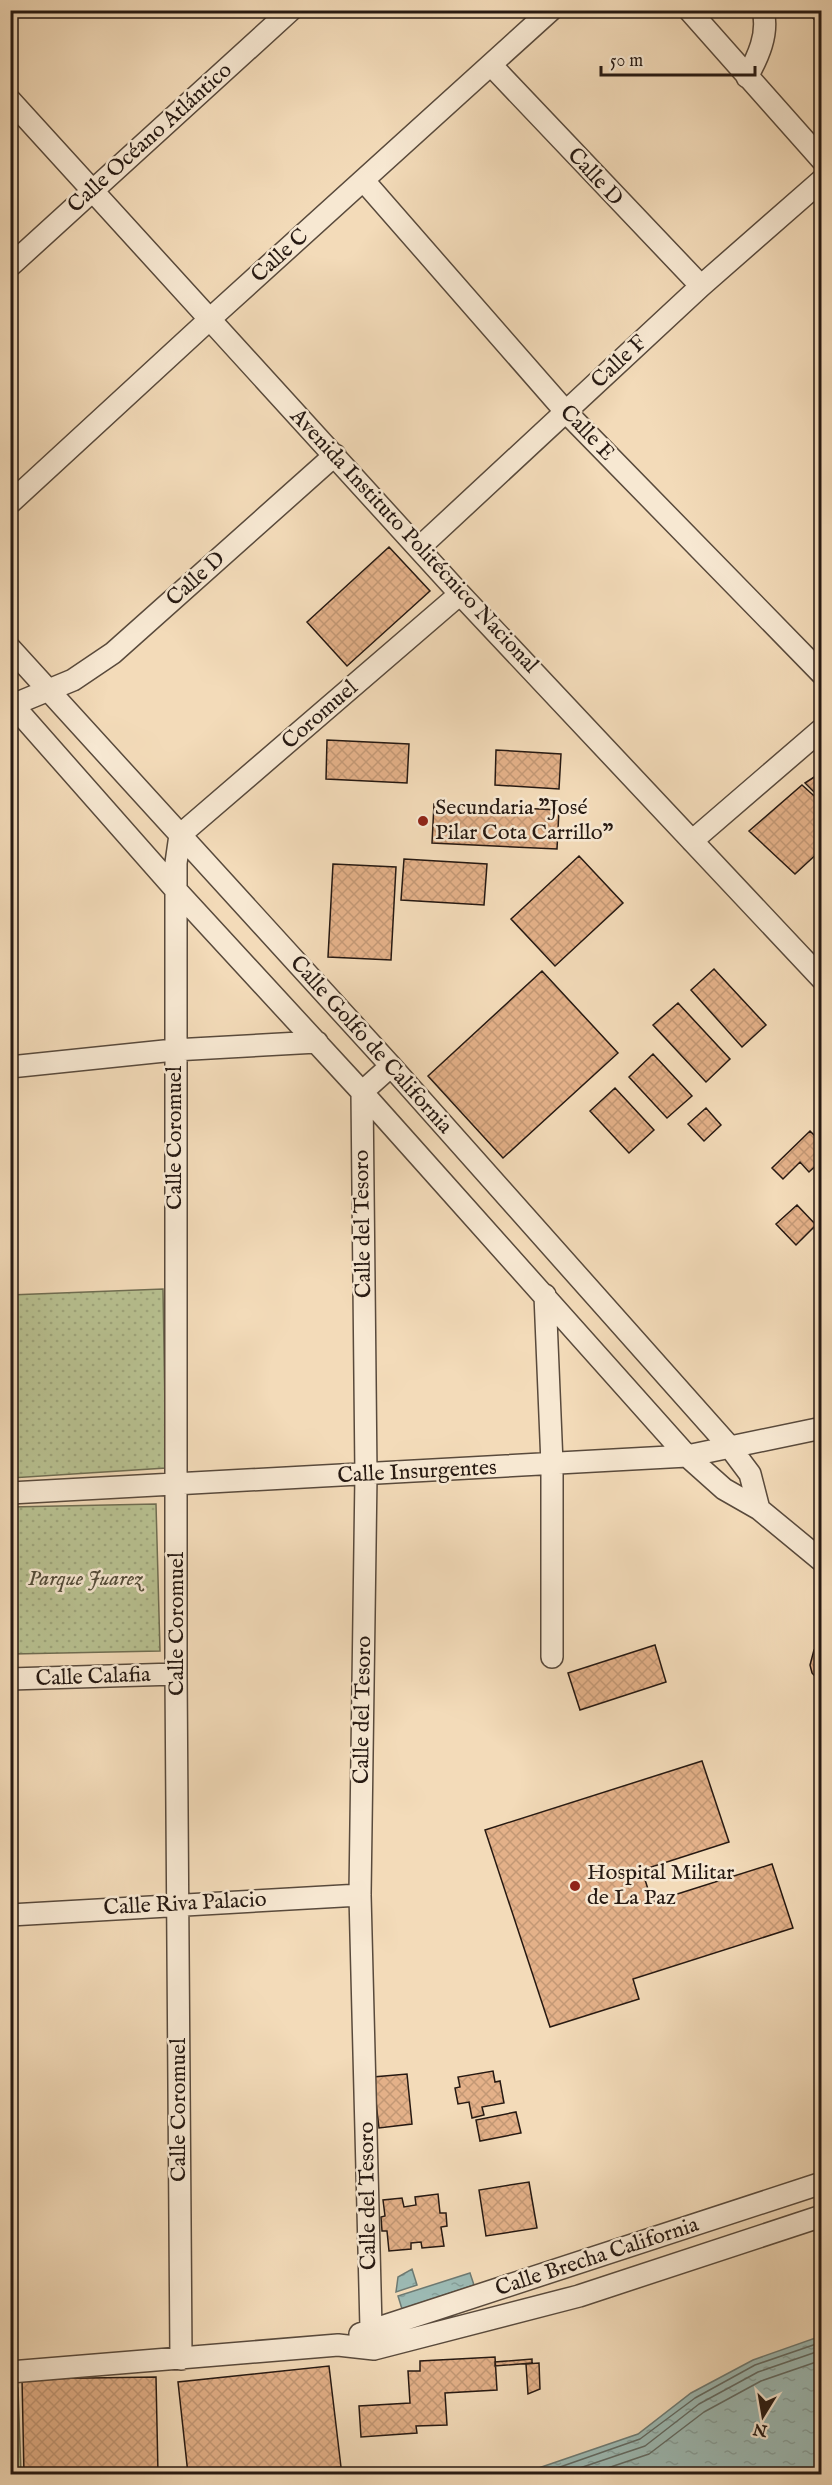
<svg xmlns="http://www.w3.org/2000/svg" width="832" height="2485" font-family="'IM FELL English',serif">
<style>
.green{fill:url(#green-dots);stroke:#6f6d52;stroke-width:1.5}
.water{fill:url(#water-ripples);stroke:#6d7a73;stroke-width:1.5}
.lines{fill:none;stroke-linecap:round;stroke-linejoin:round}
.shore{stroke:#616a63;stroke-width:1.5}
.building{fill:url(#building-cross-hatch);stroke:#261912;stroke-width:1.5}
.minor-casing{stroke:#594a3c;stroke-width:24}
.minor{stroke:#f7e8d2;stroke-width:21}
.poi-dot{fill:#8f2418;stroke:#f7e8d2;stroke-width:2}
.labels{text-anchor:middle;dominant-baseline:central;stroke-width:5;stroke-linejoin:round;paint-order:stroke}
.street-label{font-size:22px;fill:#261912;stroke:#f7e8d2}
.poi-label{font-size:22px;fill:#261912;stroke:#f7e8d2;text-anchor:start}
.park-label{font-size:22px;font-style:italic;fill:#524b38;stroke:#f7e8d2}
</style>
<defs>
<pattern id="green-dots" width="8" height="8" patternUnits="userSpaceOnUse" patternTransform="scale(1.5)"><rect width="8" height="8" fill="#b8c191"/><path d="M2 2h.1M6 6h.1" fill="none" stroke="#9ea57c" stroke-width="1.8" stroke-linecap="round"/></pattern>
<pattern id="water-ripples" width="26" height="14" patternUnits="userSpaceOnUse" patternTransform="scale(1.5)"><rect width="26" height="14" fill="#9cbab4"/><path d="M2 4q2-2 4 0t4 0M15 11q2-2 4 0t4 0" fill="none" stroke="#869f9a"/></pattern>
<pattern id="building-cross-hatch" width="8" height="8" patternUnits="userSpaceOnUse" patternTransform="scale(1.5)"><rect width="8" height="8" fill="#e4b189"/><path d="M0 0l8 8M0 8l8-8" fill="none" stroke="#c39875"/></pattern>
</defs>
<rect width="100%" height="100%" fill="#f3dbb9"/>
<filter id="stains"><feTurbulence type="fractalNoise" baseFrequency=".00333" numOctaves="4"/><feColorMatrix values="0 0 0 0 .2 0 0 0 0 .09 0 0 0 0 .02 0 0 0 .5 -.17"/></filter>
<radialGradient id="worn" r=".72"><stop offset=".6" stop-color="#630" stop-opacity="0"/><stop offset="1" stop-color="#630" stop-opacity=".3"/></radialGradient>
<!-- green -->
<path class="green" d="M163 1289 166 1468 11 1478 10 1295Z
M156 1504 160 1651 13 1654 11 1507Z
M18 2388 21 2474H11V2389Z"/>
<!-- water -->
<path class="water" d="M412 2269 417 2285 396 2292 398 2277Z
M470 2273 474 2285 402 2309 398 2296Z
M821 2336V2474H521L638 2434 691 2393 753 2360Z"/>
<g class="lines">
<!-- shore -->
<path class="shore" d="M540 2474 640 2439 695 2398 755 2365 822 2342
M562 2474 645 2446 699 2404 758 2372 822 2350
M590 2474 649 2454 704 2412 761 2381 822 2360"/>
</g>
<!-- building -->
<path class="building" d="M806 10H822V28Z
M389 547 430 591 347 666 307 622Z
M327 740 409 744 407 783 326 779Z
M496 750 561 754 559 789 495 785Z
M822 772V800L805 783Z
M802 785 822 803V849L795 874 749 831Z
M434 804 559 810 557 849 432 843Z
M579 856 623 903 555 966 511 919Z
M404 859 487 864 484 905 401 900Z
M333 864 396 867 391 960 328 957Z
M714 969 766 1025 742 1047 691 990Z
M542 971 618 1053 503 1158 428 1076Z
M678 1003 730 1059 706 1082 653 1025Z
M653 1054 692 1096 667 1118 629 1077Z
M615 1088 654 1130 629 1153 590 1111Z
M706 1108 721 1125 704 1141 688 1124Z
M810 1131 822 1143V1160L809 1172 800 1162 783 1179 772 1168Z
M797 1205 816 1225 796 1245 776 1224Z
M822 1643V1684L812 1673 810 1665 814 1650Z
M655 1645 666 1682 580 1710 568 1673Z
M702 1761 729 1842 642 1870 652 1902 772 1864 793 1928 633 1979 639 1999 550 2027 485 1830Z
M493 2071 495 2082 500 2081 504 2103 482 2107 484 2115 472 2118 469 2102 458 2104 455 2088 460 2087 458 2077Z
M407 2074 412 2124 379 2128 373 2077Z
M516 2112 521 2133 480 2141 476 2120Z
M529 2182 537 2228 486 2236 479 2190Z
M438 2194 440 2213H446L447 2226 441 2227 444 2246 422 2248 421 2242 411 2243V2249L389 2251 387 2231H382L381 2217 385 2216 383 2200 402 2198 404 2207 416 2205 415 2197Z
M495 2357 497 2390 445 2393 447 2425 416 2426 417 2433 361 2437 359 2406 410 2403 408 2371H420V2361Z
M532 2359V2363L495 2366V2362Z
M539 2363 540 2389 528 2394 526 2364Z
M329 2366 341 2467 266 2474H188L178 2382Z
M156 2377 158 2474H24L22 2379Z"/>
<g class="lines">
<!-- minor casing -->
<g class="minor-casing">
<path id="minor" d="M689 10 822 160
M491 65 701 286
M747 77C758 57 769 34 763 10
M10 100 460 594 822 979
M364 181 566 412 822 674
M10 266 291 10
M10 503 211 318 551 10
M420 547 701 286 822 180
M10 648 391 1066 729 1446 750 1474 759 1509
M10 702 175 889 362 1092 687 1456 724 1489 759 1509 822 1561
M10 706 73 680 113 653 335 455
M692 841 822 729
M10 1067 174 1050 317 1042
M545 1295 552 1464V1657
M10 1493 687 1456 822 1428
M10 1679 176 1674
M10 1915 360 1895
M360 2334 822 2183
M374 2349 371 2328 360 1895 366 1475 362 1092 391 1066
M181 2359 176 1674V863L180 835 460 594
M10 2372 338 2345 374 2349 579 2296 822 2216"/>
</g>
<!-- minor -->
<use href="#minor" class="minor"/>
</g>
<!-- markers -->
<g class="poi-dot">
<circle cx="423" cy="821" r="6"/>
<circle cx="575" cy="1886" r="6"/>
</g>
<g class="labels">
<!-- street labels -->
<g class="street-label">
<text transform="translate(150 138) rotate(-42)">Calle Océano Atlántico</text>
<text transform="translate(595 177) rotate(47)">Calle D</text>
<text transform="translate(280 256) rotate(-42)">Calle C</text>
<text transform="translate(619 362) rotate(-43)">Calle F</text>
<text transform="translate(587 433) rotate(46)">Calle E</text>
<text transform="translate(414 541) rotate(47)">Avenida Instituto Politécnico Nacional</text>
<text transform="translate(196 579) rotate(-42)">Calle D</text>
<text transform="translate(320 715) rotate(-41)">Coromuel</text>
<text transform="translate(371 1045) rotate(48)">Calle Golfo de California</text>
<text transform="translate(175 1138) rotate(-90)">Calle Coromuel</text>
<text transform="translate(363 1224) rotate(-91)">Calle del Tesoro</text>
<text transform="translate(417 1472) rotate(-3)">Calle Insurgentes</text>
<text transform="translate(177 1624) rotate(-90)">Calle Coromuel</text>
<text transform="translate(93 1677) rotate(-2)">Calle Calafia</text>
<text transform="translate(363 1710) rotate(-89)">Calle del Tesoro</text>
<text transform="translate(185 1904) rotate(-3)">Calle Riva Palacio</text>
<text transform="translate(179 2110) rotate(-90)">Calle Coromuel</text>
<text transform="translate(368 2196) rotate(-91)">Calle del Tesoro</text>
<text transform="translate(597 2257) rotate(-18)">Calle Brecha California</text>
</g>
<!-- poi labels -->
<g class="poi-label">
<text x="435" y="808">Secundaria "José<tspan x="435" dy="25">Pilar Cota Carrillo"</tspan></text>
<text x="587" y="1873">Hospital Militar<tspan x="587" dy="25">de La Paz</tspan></text>
</g>
<!-- park labels -->
<g class="park-label">
<text x="85" y="1579">Parque Juarez</text>
</g>
</g>
<!-- margin -->
<rect width="832" height="2485" fill="none" stroke="#f3dbb9" stroke-width="36"/>
<rect x="12" y="12" width="808" height="2461" fill="none" stroke="#261912" stroke-width="3"/>
<rect x="18" y="18" width="796" height="2449" fill="none" stroke="#261912" stroke-width="1.5"/>
<!-- north arrow -->
<g transform="translate(763 2416) rotate(191)" stroke="#f7e8d2" stroke-width="4.5" paint-order="stroke">
<path d="M0-4.5L10 22L0 15L-10 22Z" fill="#261912"/>
<text y="-9" font-size="16" font-weight="bold" text-anchor="middle" fill="#261912">N</text>
</g>
<!-- scale -->
<path d="M601 66v9h154v-9" fill="none" stroke="#261912" stroke-width="3"/>
<text x="610" y="66" font-size="18" fill="#261912" stroke="#f7e8d2" stroke-width="4.5" paint-order="stroke">50 m</text>
<rect width="100%" height="100%" filter="url(#stains)"/>
<rect width="100%" height="100%" fill="url(#worn)"/>
</svg>
